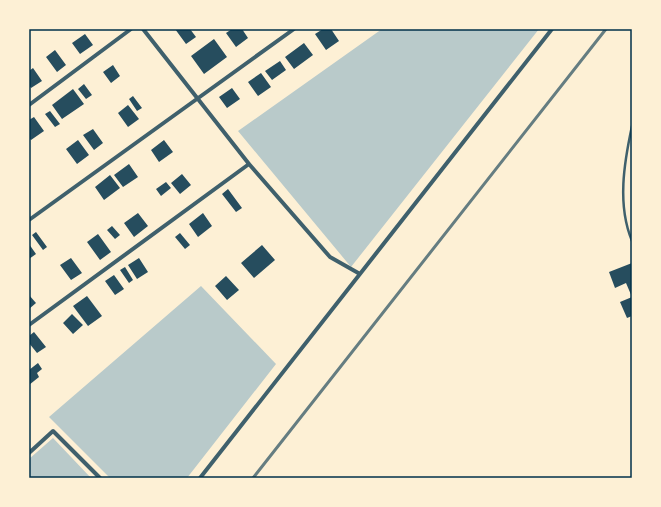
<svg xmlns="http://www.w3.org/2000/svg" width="661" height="507" font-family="Lato,sans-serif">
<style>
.green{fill:#b9caca}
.building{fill:#264d5e}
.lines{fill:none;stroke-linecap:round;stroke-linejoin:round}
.service{stroke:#3f606c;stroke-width:2.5}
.minor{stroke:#3f606c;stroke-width:4}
.rail{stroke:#657d81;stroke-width:3}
.neatline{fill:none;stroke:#003049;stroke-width:1.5}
</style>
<rect width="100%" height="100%" fill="#fdf0d5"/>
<!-- green -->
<path class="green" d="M382 29H539L351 267 238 131Z
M201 286 276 364 187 478H110L49 417Z
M53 438 91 478H29V459Z"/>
<!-- building -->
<path class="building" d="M175 29H190L196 37 186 44Z
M232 29H242L248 38 236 47 226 33Z
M323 29H331L339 41 326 50 315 34Z
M85 34 93 45 80 54 72 43Z
M214 39 227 57 204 74 191 56Z
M304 43 313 55 294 69 285 57Z
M55 50 66 65 57 72 46 57Z
M280 61 286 70 272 80 265 71Z
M113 65 120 76 111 83 103 72Z
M33 68 42 81 31 88 29 85V71Z
M261 73 271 87 258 96 248 82Z
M84 84 92 95 86 99 78 89Z
M232 88 240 99 227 108 219 97Z
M73 89 84 104 62 119 52 105Z
M133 96 142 108 137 111 129 99Z
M128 105 139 119 128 127 118 113Z
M50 111 60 124 55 127 45 114Z
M34 117 44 131 31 140 29 138V120Z
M93 129 103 143 94 150 83 135Z
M78 140 89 155 77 164 66 149Z
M164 140 173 152 159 162 151 150Z
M129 164 138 177 123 187 114 175Z
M182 174 191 185 180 194 171 183Z
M110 175 120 188 104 200 95 187Z
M166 182 171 188 161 196 156 189Z
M228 189 242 208 236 212 222 194Z
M138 213 148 226 134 237 124 223Z
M203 213 212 226 198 237 189 224Z
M112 226 120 235 115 239 107 230Z
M36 232 47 247 43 250 32 235Z
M180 233 190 245 185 249 175 237Z
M98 234 111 252 100 260 87 242Z
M29 244 36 254 29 259Z
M262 245 275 260 254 278 241 263Z
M71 258 82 273 71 280 60 265Z
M139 258 148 272 137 279 128 265Z
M632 263V316L627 318 620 302 632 297 626 283 615 288 609 272Z
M125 267 133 280 129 283 120 270Z
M114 275 124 289 115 295 105 281Z
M226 276 239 290 227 300 215 286Z
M29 295 36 303 29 309Z
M87 296 102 316 88 326 73 306Z
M72 314 83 325 73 334 63 323Z
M34 332 46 347 37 353 29 343V336Z
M38 363 42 369 37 373 39 377 29 385V370Z"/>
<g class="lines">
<!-- service -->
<path class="service" d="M632 126C624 163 617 205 632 241"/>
<!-- minor -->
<path class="minor" d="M143 29 249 164 330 257 360 274
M29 105 131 29
M29 220 294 29
M29 325 249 164
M29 453 53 431 100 478
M200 478 552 29"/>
<!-- rail -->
<path class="rail" d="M253 478 606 29"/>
</g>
<!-- border -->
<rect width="661" height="507" fill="none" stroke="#fdf0d5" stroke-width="60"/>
<rect x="30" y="30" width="601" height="447" class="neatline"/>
</svg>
